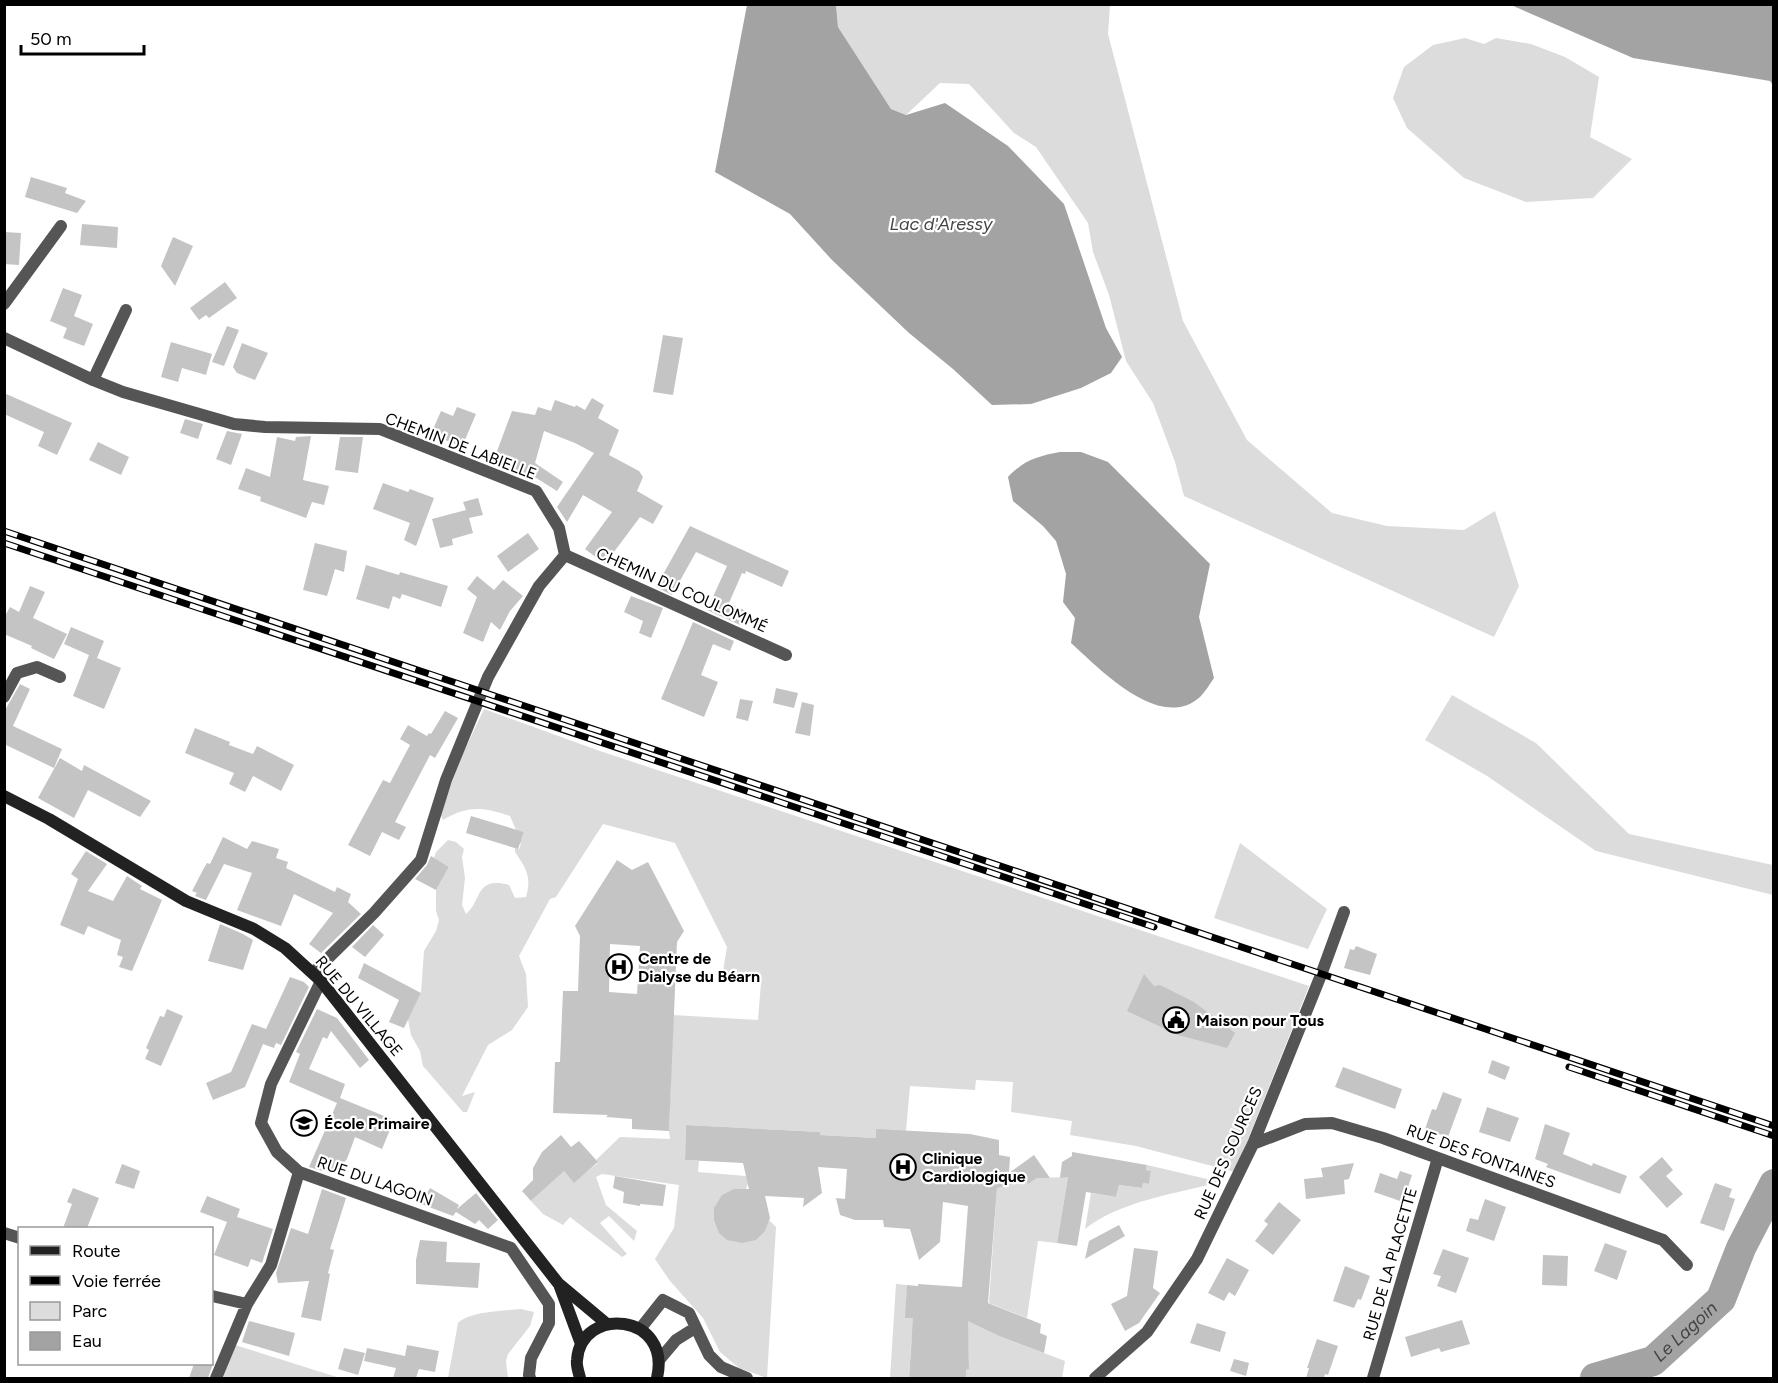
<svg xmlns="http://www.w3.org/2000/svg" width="1778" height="1383" font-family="Figtree,sans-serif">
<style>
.green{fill:#dcdcdc}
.water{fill:#a3a3a3}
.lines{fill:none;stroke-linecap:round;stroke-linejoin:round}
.river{stroke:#a3a3a3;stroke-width:30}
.building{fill:#c4c4c4;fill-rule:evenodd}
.street{stroke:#555;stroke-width:12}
.secondary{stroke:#222;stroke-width:12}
.rail-casing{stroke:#000;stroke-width:7}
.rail{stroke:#fff;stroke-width:4.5;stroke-dasharray:14;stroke-linecap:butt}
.labels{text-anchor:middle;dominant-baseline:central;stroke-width:4.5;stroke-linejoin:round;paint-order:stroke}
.street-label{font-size:16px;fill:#000;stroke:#fff}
.poi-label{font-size:16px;font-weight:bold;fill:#000;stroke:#fff;text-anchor:start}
.water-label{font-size:18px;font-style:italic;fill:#444;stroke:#fff}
</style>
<rect width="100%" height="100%" fill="#fff"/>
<!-- green -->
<path class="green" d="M836 5H1110L1108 34 1183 321 1247 440 1332 513 1387 526 1464 530 1495 511 1519 586 1494 637 1184 496 1175 462 1153 403 1126 361 1109 295 1093 252 1088 223 1036 147 1014 133 969 84 940 83 906 115 891 109 838 27Z
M1465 38 1484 44 1496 38 1531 44 1565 57 1599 77 1590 137 1632 159 1593 198 1526 202 1464 178 1407 128 1393 98 1404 67 1433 45Z
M1452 695 1536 743 1629 834 1773 865V895L1596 851 1487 776 1425 740Z
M484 709 597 750 1309 986 1235 1172 1136 1146 1070 1135 1072 1121 1011 1112 1013 1082 976 1080 975 1090 910 1086 906 1131 876 1130V1138L820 1135V1132L686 1125 685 1160 699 1161 698 1172 746 1176 749 1181 746 1189H734L732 1241C750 1245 763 1238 769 1220L776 1227 767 1378 739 1368 720 1352 703 1318 670 1281 655 1259 674 1228 679 1185 602 1174 596 1177 606 1205 637 1231 634 1241 609 1216 600 1223 627 1254 622 1257 570 1217 563 1225 543 1214 531 1201 556 1178 562 1169 574 1182 598 1163 596 1160 620 1137 670 1139 669 1131 673 1015 758 1020 761 983 722 977 727 947 675 843 603 824 556 897 550 899 519 956 526 974 528 1007 512 1030 488 1045 462 1096 475 1092 467 1112H463L423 1066 420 1051 411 1035 408 1019 421 993 424 951 436 931 439 920 436 911V890L449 867 434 858 436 852 448 840 456 842 464 849 462 857 465 878 462 905 466 914C482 901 475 876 509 885L515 898 526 897C532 877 526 868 515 852V848L519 849 521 844 517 842 518 839 521 840 524 832 516 830 510 816C484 807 468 805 443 820L440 813 465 749Z
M1240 843 1327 909 1308 949 1214 918Z
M1147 1165 1220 1182C1179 1193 1119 1201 1085 1229L1091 1193 1116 1197 1119 1185 1142 1188 1143 1183 1149 1184 1151 1171 1146 1170Z
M1068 1177 1057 1243 1038 1241 1027 1318 989 1303 997 1186H1002L1025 1180 1028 1184 1037 1178Z
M896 1284 907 1285 906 1318H916L911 1342 909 1378H890Z
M521 1309 534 1312 530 1326 508 1354 506 1361 508 1378H448L458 1323C470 1311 504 1311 521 1309Z
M960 1316 999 1336 1065 1361 1062 1378H966V1370L969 1369 968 1335 951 1336 952 1378H941L942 1346Z
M235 1345 340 1378H221Z"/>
<!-- water -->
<path class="water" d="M747 5H836L838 27 891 109 906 115 945 103 1008 146 1064 204 1106 328 1122 357 1111 373 1081 388 1031 404 992 405 953 369 909 333 832 260 790 214 715 172Z
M1511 5H1773V85L1770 81 1633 58Z
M1060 452H1081L1108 462 1210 564 1199 617 1214 678C1210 684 1205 692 1200 697 1160 733 1099 668 1071 643L1075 618 1063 602 1066 574 1056 541 1043 526 1013 501 1008 477C1024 460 1038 456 1060 452Z"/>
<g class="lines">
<!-- river -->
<path class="river" id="s1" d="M1595 1378 1653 1361 1721 1299 1741 1248 1774 1184"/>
</g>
<!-- building -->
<path class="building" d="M31 177 67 188 65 193 86 201 77 213 25 197Z
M82 224 118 227 117 248 80 245Z
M4 232 21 233 19 265 4 264Z
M173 237 193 246 175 286 161 266Z
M225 282 237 298 209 318 206 315 199 320 190 308Z
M63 288 82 295 74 316 93 324 84 346 63 338 67 328 50 321Z
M227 326 239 330 224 366 212 362Z
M663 335 683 338 673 395 653 392Z
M171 342 212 354 206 375 182 368 178 382 161 377Z
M242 343 268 353 255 380 237 373 233 367Z
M4 393 72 423 57 455 38 446 44 432 4 414Z
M592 398 604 405 598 418 619 430 609 455 639 471 643 477 637 491 663 506 653 524 640 517 605 564 585 549 612 512 583 495 567 522 557 507 594 453 575 443 544 431 535 463 563 482 557 491 533 476 493 462 512 411 535 415 538 407 551 411 555 400 575 407 576 405 585 410Z
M457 407 476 414 462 447 431 434 441 411 453 416Z
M185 419 203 424 198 439 180 433Z
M227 431 242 434 231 465 216 459Z
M311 436 303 480 329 486 324 505 312 502 306 518 260 501 261 497 238 489 246 468 270 477 277 437 295 441 296 437Z
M340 437H363L358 473 335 470Z
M98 442 129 457 121 475 89 460Z
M383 483 408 492 410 489 434 498 416 546 404 540 410 523 373 509Z
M478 498 483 515 469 518 473 533 452 539 453 545 440 548 432 519 466 510 463 502Z
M690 526 789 571 782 587 746 571 745 574 742 573 729 603 746 611 740 625 707 610 727 566 696 552 672 595 656 587Z
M528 533 539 549 508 572 497 556Z
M315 543 347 551 344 572 335 569 327 596 303 590Z
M366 565 399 575 400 572 448 586 441 607 402 594 400 599 393 596 389 609 356 599Z
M477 576 494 590 503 580 523 596 510 611 500 630 491 622 483 642 463 633 477 597 467 589Z
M30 586 45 592 33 618 67 634 54 659 31 648 32 646 4 634V618L10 607 19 612Z
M631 596 663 608 651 638 639 633 643 621 624 612Z
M693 622 734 641 730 651 713 644 701 675 718 682 704 717 661 699Z
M71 627 104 641 97 658 121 668 104 709 73 696 89 655 64 644Z
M20 684 30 689 13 726 62 749 54 768 4 744V712Z
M776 688 798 693 794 708 773 703Z
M740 699 753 701 748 721 736 718Z
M802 702 814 705 810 736 795 733Z
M445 711 458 718 435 758 430 755 395 822 406 827 399 840 382 832 370 856 348 845 383 780 390 783 410 745 400 739 408 725 427 736 429 733 431 734Z
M195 728 230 742 229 745 253 754 257 746 294 765 281 791 253 776 245 792 229 784 234 773 185 753Z
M60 758 82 771 84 765 151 801 140 817 88 790 74 818 38 798Z
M471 816 524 832 518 849 466 833Z
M223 837 247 849 252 841 279 849 276 858 288 862 286 868 335 892 337 887 351 894 348 902 361 914 321 953 309 944 333 913 294 894 281 926 237 910 252 873 224 864 206 900 195 896 197 893 192 891 204 868 207 863 210 864Z
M86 851 107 864 88 891 113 901 127 876 142 886 140 889 162 900 132 971 119 967 123 957 117 955 121 940 88 926 84 935 60 925 78 879 71 874Z
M431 856 449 867 436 890 415 879 427 865Z
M617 860 632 870 648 862 684 931 677 942 669 1131 632 1129V1119L606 1117 608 1115 553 1113 555 1062H560L563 991H578L580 936 575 926ZM610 944 640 946 637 994 609 992Z
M220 924 243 934 253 940 243 970 208 961Z
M373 925 384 935 365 957 352 947Z
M1356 946 1377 954 1370 975 1344 968 1350 949 1354 950Z
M364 963 421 993 404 1028 389 1022 399 1000 358 978Z
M1144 974 1154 986 1160 985 1194 1002 1235 1033 1227 1048 1178 1035 1127 1011Z
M290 977 304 982 309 987 281 1045 276 1043 274 1048 263 1044 245 1087 213 1100 206 1083 231 1072 252 1024 266 1029Z
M167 1009 183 1016 161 1066 145 1059 149 1050 146 1048 160 1016 164 1017Z
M317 1009 337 1018 369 1060 360 1068 331 1031 327 1039 323 1037 309 1069 345 1084 340 1098 394 1120 382 1149 355 1137 347 1159 340 1167 329 1171H322L309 1167 337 1103 289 1082 300 1054 296 1052Z
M1492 1060 1510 1067 1505 1080 1488 1073Z
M1343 1067 1402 1089 1395 1109 1335 1087Z
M1443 1092 1462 1099 1448 1137 1425 1129 1432 1109 1436 1110Z
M1487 1107 1519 1118 1510 1142 1479 1132Z
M1545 1124 1570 1133 1563 1154 1592 1166 1593 1163 1627 1176 1620 1194 1546 1167 1548 1164 1535 1159Z
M686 1125 820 1132V1135L876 1138V1129L970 1134 999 1140V1155L1010 1157 1009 1173 1034 1155 1050 1178H1037L1028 1184 1025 1180 997 1188 988 1303 1041 1324 1040 1333 1047 1336 1044 1353 999 1336 968 1321 969 1369 966 1370V1378H909L913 1318H905L907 1285 918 1286V1284L962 1287 968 1206 943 1202 940 1242 919 1260 910 1229 884 1227 883 1220H855L840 1215 836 1198 845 1199 847 1169 818 1167 822 1193 803 1207 804 1198 765 1196 770 1218 765 1231 756 1240 742 1243 727 1240 719 1233 714 1220V1208L722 1195 734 1189H749L743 1163 685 1160Z
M561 1135 571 1147 579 1141 598 1162 574 1183 564 1171 531 1201 522 1191 533 1180V1168L542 1152Z
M1072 1152 1147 1165 1146 1170 1151 1171 1149 1184 1143 1183 1142 1188 1119 1185 1116 1197 1086 1192 1077 1246 1057 1243 1068 1177 1060 1178 1062 1162 1072 1156Z
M1662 1157 1673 1170 1666 1176 1683 1194 1667 1208 1639 1177Z
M1354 1163 1349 1179 1344 1180 1345 1194 1306 1199 1304 1179 1323 1177 1321 1168Z
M122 1164 140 1171 134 1189 115 1183Z
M1400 1171 1412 1175 1403 1202 1374 1192 1380 1173 1397 1179Z
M615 1176 666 1185 663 1206 640 1204V1206L623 1203 624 1192 613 1188Z
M1715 1183 1732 1189 1729 1197 1735 1199 1724 1231 1700 1223Z
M73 1188 99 1198 87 1228H63L72 1204 67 1202Z
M430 1188 459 1205 457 1209 476 1193 498 1220 488 1229 479 1220 475 1224 456 1212 453 1216 421 1204Z
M322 1189 346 1198 330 1249 334 1250 328 1273 330 1274 321 1321 301 1317 309 1281 278 1283 276 1273 291 1228 308 1234Z
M207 1196 240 1209 237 1217 273 1229 262 1263 251 1259 248 1267 214 1255 227 1222 200 1212Z
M1485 1199 1506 1207 1494 1241 1466 1231 1470 1218 1478 1220Z
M1279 1202 1301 1220 1273 1255 1255 1241 1268 1224 1264 1221Z
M1119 1225 1125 1236 1085 1259 1089 1241Z
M420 1240 447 1242 446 1262 480 1263 478 1288 416 1284V1260Z
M1605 1243 1627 1251 1617 1280 1594 1271Z
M1134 1248 1158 1251 1153 1288 1160 1293 1139 1323 1125 1331 1111 1304 1127 1296Z
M1443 1249 1469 1258 1456 1293 1437 1286 1441 1276 1433 1274Z
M1543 1255 1568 1256 1567 1286 1542 1285Z
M1227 1258 1249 1270 1235 1296 1229 1292 1224 1301 1208 1293Z
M1345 1266 1370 1276 1361 1300 1358 1299 1354 1308 1333 1301Z
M1462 1320 1470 1344 1441 1352 1439 1348 1411 1357 1405 1337Z
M249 1321 295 1333 289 1356 242 1342Z
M1197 1323 1226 1332 1220 1352 1190 1343Z
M1317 1339 1338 1346 1328 1375 1325 1374 1324 1378H1306L1309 1368H1307Z
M407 1345 439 1351 435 1372 419 1369 416 1378H393L396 1368 364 1361 367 1348 405 1356Z
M344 1348 365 1353 358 1375 338 1369Z
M1234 1359 1249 1363 1246 1376 1230 1371Z
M194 1364H213L208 1378H189Z"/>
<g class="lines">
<!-- street -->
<path class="street" d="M4 304 61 226
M4 338 93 380 123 392 234 424 265 427 380 429 536 491 559 528 565 555 539 586 488 677 446 780 421 860 374 913 313 973
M93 380 126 310
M565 555 786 655
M4 697 17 673 37 667 60 677
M321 981 271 1084 261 1123 277 1152 299 1172 511 1248 549 1304V1323L531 1358 529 1375 530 1378
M1253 1144 1305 1124 1332 1123 1383 1138 1663 1240 1687 1265
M4 1233 20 1238
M212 1296 247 1304
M640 1329 663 1300 689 1313 709 1355 721 1367 747 1378
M660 1359 676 1340 695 1328
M216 1378 247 1304 271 1265 299 1172
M1095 1378 1147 1332 1197 1259 1253 1144 1321 975 1344 912
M1373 1378 1438 1158"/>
<!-- secondary -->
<path class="secondary" d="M4 796 49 819 186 901 254 929 285 948 321 981 558 1283 607 1324
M560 1287 581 1344
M580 1378C579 1373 576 1366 577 1360 581 1305 672 1313 657 1378"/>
<!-- rail casing -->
<g class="rail-casing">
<path id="rail" d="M4 531 1774 1126
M4 543 1154 927
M1569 1067 1774 1136"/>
</g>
<!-- rail -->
<use href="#rail" class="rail"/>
</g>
<!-- icons -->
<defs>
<g id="hospital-ring" transform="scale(1.35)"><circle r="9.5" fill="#fff" stroke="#000" stroke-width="1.5"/><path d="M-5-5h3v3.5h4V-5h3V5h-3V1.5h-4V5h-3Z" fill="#000"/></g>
<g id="civic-ring" transform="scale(1.35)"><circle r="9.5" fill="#fff" stroke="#000" stroke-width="1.5"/><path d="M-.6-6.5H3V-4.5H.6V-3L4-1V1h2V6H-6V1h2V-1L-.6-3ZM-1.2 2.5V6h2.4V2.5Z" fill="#000"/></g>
<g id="school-ring" transform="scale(1.35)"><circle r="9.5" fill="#fff" stroke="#000" stroke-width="1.5"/><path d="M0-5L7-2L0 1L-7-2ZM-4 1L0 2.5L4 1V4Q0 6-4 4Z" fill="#000"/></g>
</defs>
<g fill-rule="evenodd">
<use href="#hospital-ring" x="619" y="967"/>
<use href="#civic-ring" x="1176" y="1020"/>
<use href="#school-ring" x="304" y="1123"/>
<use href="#hospital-ring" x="903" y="1167"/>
</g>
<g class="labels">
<!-- street labels -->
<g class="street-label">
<text transform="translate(461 446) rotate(21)">CHEMIN DE LABIELLE</text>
<text transform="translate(682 590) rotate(24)">CHEMIN DU COULOMMÉ</text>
<text transform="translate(359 1006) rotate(50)">RUE DU VILLAGE</text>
<text transform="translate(1228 1153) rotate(-66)">RUE DES SOURCES</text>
<text transform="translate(1481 1156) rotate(20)">RUE DES FONTAINES</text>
<text transform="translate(375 1181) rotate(19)">RUE DU LAGOIN</text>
<text transform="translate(1390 1264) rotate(-74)">RUE DE LA PLACETTE</text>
</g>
<!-- poi labels -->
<g class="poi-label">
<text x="638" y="958">Centre de<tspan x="638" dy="18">Dialyse du Béarn</tspan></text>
<text x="1196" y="1020">Maison pour Tous</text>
<text x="324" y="1123">École Primaire</text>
<text x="922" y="1158">Clinique<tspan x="922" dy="18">Cardiologique</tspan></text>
</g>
<!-- water labels -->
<g class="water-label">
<text x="941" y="224">Lac d'Aressy</text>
<text stroke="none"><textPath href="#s1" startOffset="104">Le Lagoin</textPath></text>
</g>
</g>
<!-- border -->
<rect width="1778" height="1383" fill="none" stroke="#000000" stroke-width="12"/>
<!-- legend -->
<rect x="18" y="1227" width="195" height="138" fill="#ffffff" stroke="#999999" stroke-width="1.5"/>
<rect x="30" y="1246" width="30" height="9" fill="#222222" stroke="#999999" stroke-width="1.5"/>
<text x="72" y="1257" font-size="18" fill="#000000">Route</text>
<rect x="30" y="1276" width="30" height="9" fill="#000000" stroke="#999999" stroke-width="1.5"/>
<text x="72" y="1287" font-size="18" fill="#000000">Voie ferrée</text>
<rect x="30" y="1302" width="30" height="18" fill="#dcdcdc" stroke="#999999" stroke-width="1.5"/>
<text x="72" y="1317" font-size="18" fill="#000000">Parc</text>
<rect x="30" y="1332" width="30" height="18" fill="#a3a3a3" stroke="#999999" stroke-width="1.5"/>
<text x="72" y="1347" font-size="18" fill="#000000">Eau</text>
<!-- scale -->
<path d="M21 45v9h123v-9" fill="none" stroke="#000000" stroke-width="3"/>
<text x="30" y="45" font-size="18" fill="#000000" stroke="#ffffff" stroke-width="4.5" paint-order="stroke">50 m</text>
</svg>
